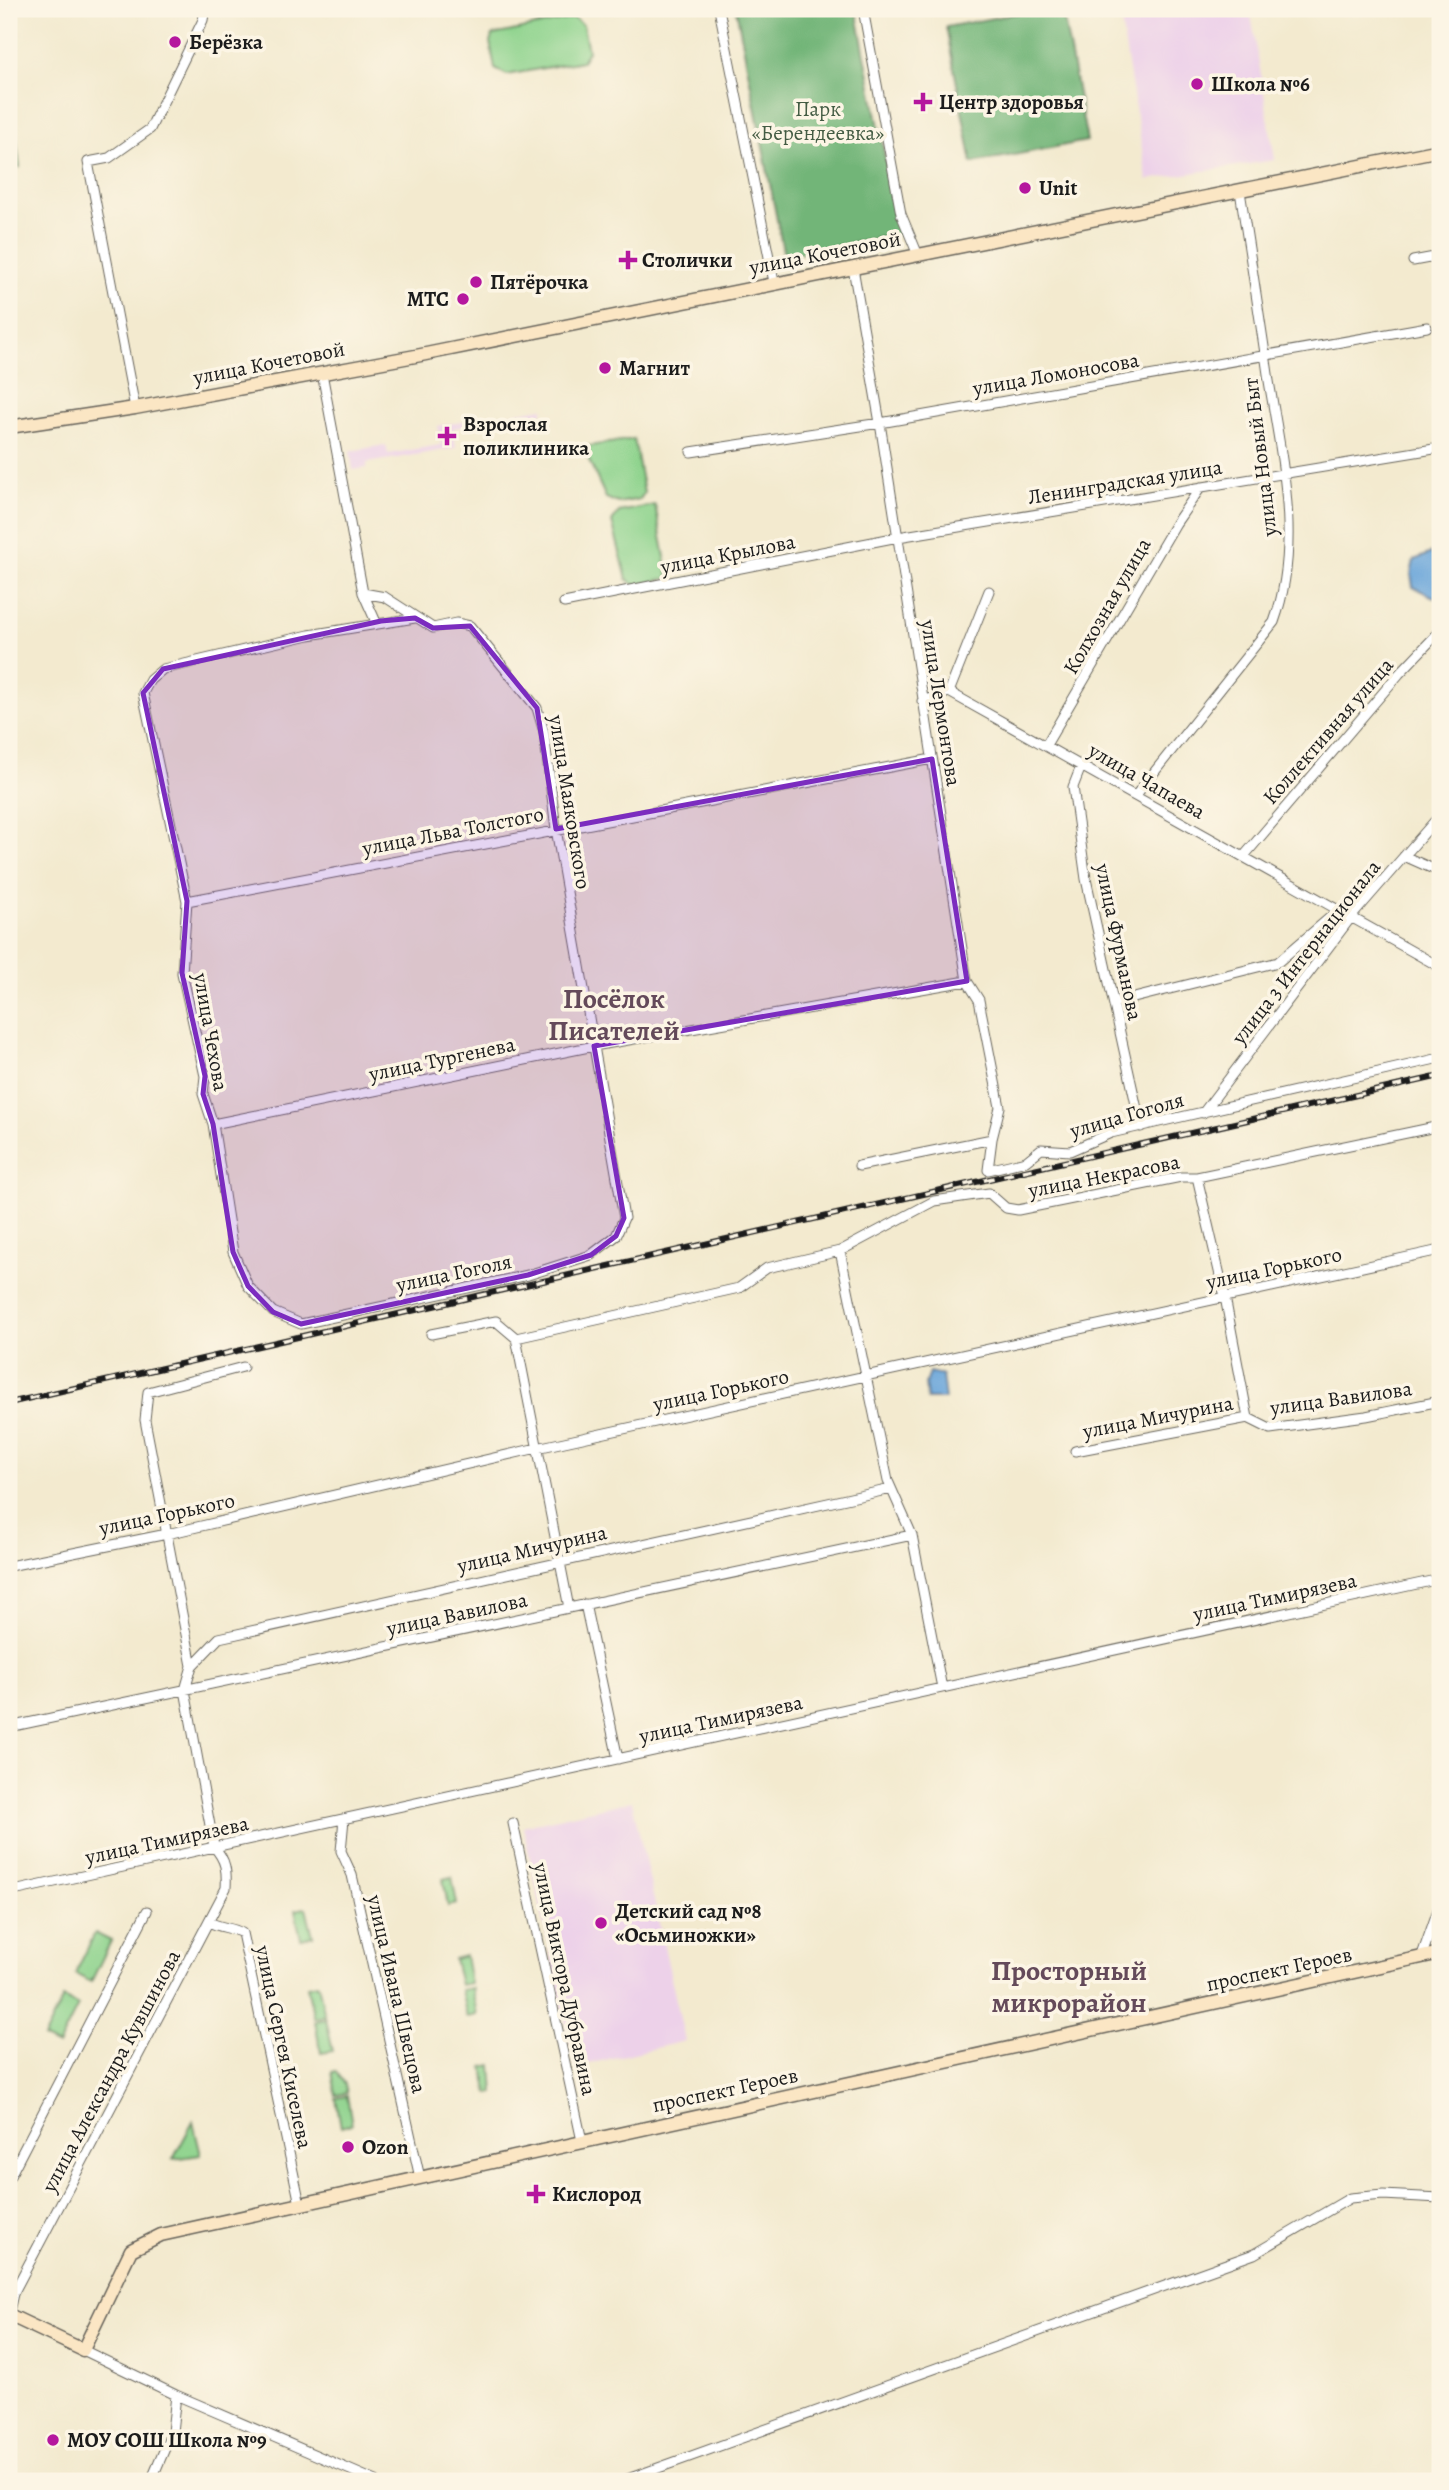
<svg xmlns="http://www.w3.org/2000/svg" width="1449" height="2490" font-family="Alegreya,serif">
<style>
.built{fill:#edd1e9}
.green{fill:#8ed38d;stroke:#557854;stroke-width:2}
.forest{fill:#72b578;stroke:#47684a;stroke-width:2}
.water{fill:#69a5da;stroke:#42607b;stroke-width:2}
.lines{fill:none;stroke-linecap:round;stroke-linejoin:round}
.street-casing{stroke:#67645b;stroke-width:11}
.secondary-casing{stroke:#67645b;stroke-width:15}
.street{stroke:#fff;stroke-width:9}
.secondary{stroke:#fbe6c4;stroke-width:12}
.rail-casing{stroke:#1c1c1c;stroke-width:6}
.rail{stroke:#fcf5e5;stroke-width:3.5;stroke-dasharray:10;stroke-linecap:butt}
.marked{fill:#7b2cbf;fill-opacity:0.2;stroke:#7b2cbf;stroke-width:5;stroke-linejoin:round}
.poi-dot{fill:#b5179e;stroke:#fcf5e5;stroke-width:2.5}
.labels{text-anchor:middle;dominant-baseline:central;stroke-width:7;stroke-linejoin:round;paint-order:stroke}
.poi-label{font-size:21px;font-weight:bold;fill:#1c1c1c;stroke:#fcf5e5;text-anchor:start}
.park-label{font-size:21px;fill:#445c44;stroke:#fcf5e5}
.street-label{font-size:21px;fill:#1c1c1c;stroke:#fcf5e5}
.district-label{font-size:28px;font-weight:bold;fill:#644a5a;stroke:#fcf5e5}
</style>
<rect width="100%" height="100%" fill="#fcf5e5"/>
<filter id="ink" filterUnits="userSpaceOnUse"><feTurbulence type="fractalNoise" baseFrequency=".0143" numOctaves="2"/><feDisplacementMap in="SourceGraphic" scale="14" xChannelSelector="R" yChannelSelector="G"/><feConvolveMatrix kernelMatrix="1 2 1 2 8 2 1 2 1" color-interpolation-filters="sRGB"/></filter>
<filter id="wash" filterUnits="userSpaceOnUse"><feTurbulence type="fractalNoise" baseFrequency=".00686" numOctaves="4" result="noise"/><feDisplacementMap in="SourceGraphic" scale="28" xChannelSelector="R" yChannelSelector="G"/><feGaussianBlur stdDeviation="1.57" result="paint"/><feColorMatrix in="noise" values="0 0 0 0 0 0 0 0 0 0 0 0 0 0 0 0 0 1.4 0 .05"/><feComposite in="paint" operator="in"/></filter>
<g filter="url(#wash)">
<rect width="100%" height="100%" fill="#f3eacf"/>
<!-- built -->
<path class="built" d="M1119 9H1250L1275 160 1147 180Z
M543 408V413L453 428 456 448 367 463V468L353 470 350 451 386 445 388 454 441 445 438 426Z
M632 1801 685 2041 575 2067 523 1826Z"/>
<!-- green -->
<path class="green" d="M574 18 583 25 588 51 582 61 507 75 495 69 490 42 493 35Z
M9 119H13L20 167 9 168Z
M634 439 644 493 640 499 618 503 606 498 583 447Z
M655 505 669 578 635 585 627 579 612 522 619 512Z
M452 1877 457 1904 448 1906 443 1879Z
M306 1908 313 1936 301 1939 295 1910Z
M95 1933 111 1941 91 1982 75 1974Z
M465 1956 470 1983 460 1985 454 1959Z
M318 1984 325 2016 314 2018 307 1986Z
M472 1988 477 2015 467 2017 461 1990Z
M63 1998 78 2006 58 2046 43 2038Z
M326 2019 333 2051 321 2053 315 2021Z
M492 2065 494 2093 489 2094 483 2067Z
M336 2071 345 2084 347 2093 336 2095 332 2072Z
M347 2096 352 2124 341 2127 336 2098Z
M193 2122 201 2155 173 2159Z"/>
<!-- forest -->
<path class="forest" d="M736 9H856L900 234 784 256Z
M1040 9H1062L1087 141 972 163 946 27Z"/>
<!-- water -->
<path class="water" d="M1431 553 1440 554V600L1413 587 1411 574 1414 560Z
M929 1372 942 1375 945 1399H927L925 1384Z"/>
</g>
<g filter="url(#ink)">
<g class="lines">
<!-- street casing -->
<g class="street-casing">
<path id="street" d="M719 9 774 282
M863 9 901 214 918 255
M1413 261 1440 256
M853 268 880 423 967 981 979 1000 1000 1107 992 1139
M322 373 363 593 385 597 433 628 456 623 470 626 537 708 544 732 556 829 624 1218 616 1236 591 1255 528 1275 301 1324 273 1312 248 1286 233 1252 213 1124 203 1094 205 1076 182 973 187 901 143 693 150 680 163 669 309 635 415 618
M1437 379H1440
M135 408 88 162 109 158 150 129 203 20 205 9
M691 452 880 423 1427 327
M363 593 376 622
M564 603 898 537 1440 448
M949 692 989 591
M922 701 949 692 1440 967
M1046 745 1176 523 1201 487
M1082 764 1073 787 1086 879 1141 1127
M1136 795 1274 622C1302 545 1282 460 1269 381 1260 318 1250 255 1240 191
M1244 856 1399 674 1440 631
M1404 856 1440 872
M187 901 932 759
M1114 1003 1278 962 1340 909
M1203 1113 1352 916 1440 815
M213 1124 594 1046 967 981
M859 1166 992 1139 988 1170 1026 1161 1041 1149 1070 1151 1111 1133 1440 1058
M1197 1177 1225 1297 1248 1418
M840 1251 888 1481 912 1535 942 1688
M431 1334 496 1321 516 1338 739 1288 767 1268 840 1251 934 1201 989 1193 1006 1208 1018 1210 1181 1177H1197L1440 1126
M516 1338 569 1608
M1248 1418 1270 1429 1366 1416 1440 1401
M1075 1451 1248 1418
M9 1566 167 1534 537 1448 1440 1250
M585 1604 618 1759
M192 1666 219 1638 891 1489
M9 1727 912 1535
M344 1819 341 1851 352 1875 420 2178
M513 1823 582 2141
M214 1847 185 1690 192 1666 145 1420 148 1392 243 1367
M9 1892 1440 1579
M209 1922C220 1928 231 1927 242 1933L300 2204
M1421 1958 1440 1904
M9 2178 147 1911
M9 2311 13 2294 226 1888C227 1871 226 1860 214 1847
M83 2350 176 2395 376 2481
M151 2481 172 2432 176 2395
M622 2481 1254 2254 1350 2198 1383 2195 1440 2198"/>
</g>
<!-- secondary casing -->
<g class="secondary-casing">
<path id="secondary" d="M9 427 135 408 421 355 1440 150
M9 2315 83 2350 131 2250 161 2235 1440 1953"/>
</g>
<!-- street -->
<use href="#street" class="street"/>
<!-- secondary -->
<use href="#secondary" class="secondary"/>
<!-- rail casing -->
<g class="rail-casing">
<path id="rail" d="M9 1403 1440 1076"/>
</g>
<!-- rail -->
<use href="#rail" class="rail"/>
</g>
</g>
<!-- marked area -->
<path class="marked" d="M415 618 433 628 470 626 537 708 556 829 932 759 967 981 594 1046 624 1218 616 1236 591 1255 528 1275 301 1324 273 1312 248 1286 233 1252 213 1124 203 1094 205 1076 182 973 187 901 143 693 163 669 381 621Z"/>
<!-- markers -->
<g class="poi-dot">
<circle cx="175" cy="42" r="7"/>
<circle cx="1197" cy="84" r="7"/>
<path d="M919.5 91.5h7v7h7v7h-7v7h-7v-7h-7v-7h7z"/>
<circle cx="1025" cy="188" r="7"/>
<path d="M624.5 249.5h7v7h7v7h-7v7h-7v-7h-7v-7h7z"/>
<circle cx="476" cy="282" r="7"/>
<circle cx="463" cy="299" r="7"/>
<circle cx="605" cy="368" r="7"/>
<path d="M443.5 425.5h7v7h7v7h-7v7h-7v-7h-7v-7h7z"/>
<circle cx="601" cy="1923" r="7"/>
<circle cx="348" cy="2147" r="7"/>
<path d="M532.5 2183.5h7v7h7v7h-7v7h-7v-7h-7v-7h7z"/>
<circle cx="53" cy="2440" r="7"/>
</g>
<g class="labels">
<!-- poi labels -->
<g class="poi-label">
<text x="189" y="42">Берёзка</text>
<text x="1211" y="84">Школа №6</text>
<text x="939" y="102">Центр здоровья</text>
<text x="1039" y="188">Unit</text>
<text x="642" y="260">Столички</text>
<text x="490" y="282">Пятёрочка</text>
<text x="449" y="299" text-anchor="end">МТС</text>
<text x="619" y="368">Магнит</text>
<text x="463" y="424">Взрослая<tspan x="463" dy="24">поликлиника</tspan></text>
<text x="615" y="1911">Детский сад №8<tspan x="615" dy="24">«Осьминожки»</tspan></text>
<text x="362" y="2147">Ozon</text>
<text x="552" y="2194">Кислород</text>
<text x="67" y="2440">МОУ СОШ Школа №9</text>
</g>
<!-- park labels -->
<g class="park-label">
<text x="818" y="109">Парк<tspan x="818" dy="24">«Берендеевка»</tspan></text>
</g>
<!-- street labels -->
<g class="street-label">
<text transform="translate(825 253) rotate(-11)">улица Кочетовой</text>
<text transform="translate(269 363) rotate(-11)">улица Кочетовой</text>
<text transform="translate(1056 374) rotate(-10)">улица Ломоносова</text>
<text transform="translate(1260 457) rotate(-97)">улица Новый Быт</text>
<text transform="translate(1125 482) rotate(-9)">Ленинградская улица</text>
<text transform="translate(728 554) rotate(-11)">улица Крылова</text>
<text transform="translate(1107 606) rotate(-60)">Колхозная улица</text>
<text transform="translate(941 703) rotate(81)">улица Лермонтова</text>
<text transform="translate(1328 731) rotate(-49)">Коллективная улица</text>
<text transform="translate(1147 781) rotate(30)">улица Чапаева</text>
<text transform="translate(570 802) rotate(81)">улица Маяковского</text>
<text transform="translate(453 831) rotate(-11)">улица Льва Толстого</text>
<text transform="translate(1119 942) rotate(78)">улица Фурманова</text>
<text transform="translate(1306 952) rotate(-52)">улица 3 Интернационала</text>
<text transform="translate(211 1032) rotate(80)">улица Чехова</text>
<text transform="translate(442 1059) rotate(-12)">улица Тургенева</text>
<text transform="translate(1127 1115) rotate(-16)">улица Гоголя</text>
<text transform="translate(1104 1176) rotate(-11)">улица Некрасова</text>
<text transform="translate(1274 1268) rotate(-12)">улица Горького</text>
<text transform="translate(454 1273) rotate(-12)">улица Гоголя</text>
<text transform="translate(721 1390) rotate(-12)">улица Горького</text>
<text transform="translate(1341 1398) rotate(-8)">улица Вавилова</text>
<text transform="translate(1158 1417) rotate(-11)">улица Мичурина</text>
<text transform="translate(167 1514) rotate(-12)">улица Горького</text>
<text transform="translate(532 1549) rotate(-13)">улица Мичурина</text>
<text transform="translate(1275 1597) rotate(-12)">улица Тимирязева</text>
<text transform="translate(457 1614) rotate(-12)">улица Вавилова</text>
<text transform="translate(721 1719) rotate(-12)">улица Тимирязева</text>
<text transform="translate(167 1840) rotate(-12)">улица Тимирязева</text>
<text transform="translate(1279 1969) rotate(-12)">проспект Героев</text>
<text transform="translate(565 1979) rotate(78)">улица Виктора Дубравина</text>
<text transform="translate(397 1994) rotate(77)">улица Ивана Швецова</text>
<text transform="translate(284 2047) rotate(78)">улица Сергея Киселева</text>
<text transform="translate(111 2071) rotate(-62)">улица Александра Кувшинова</text>
<text transform="translate(725 2090) rotate(-12)">проспект Героев</text>
</g>
<!-- district labels -->
<g class="district-label">
<text x="614" y="999">Посёлок<tspan x="614" dy="32">Писателей</tspan></text>
<text x="1069" y="1971">Просторный<tspan x="1069" dy="32">микрорайон</tspan></text>
</g>
</g>
<!-- margin -->
<rect width="1449" height="2490" fill="none" stroke="#fcf5e5" stroke-width="35"/>
</svg>
